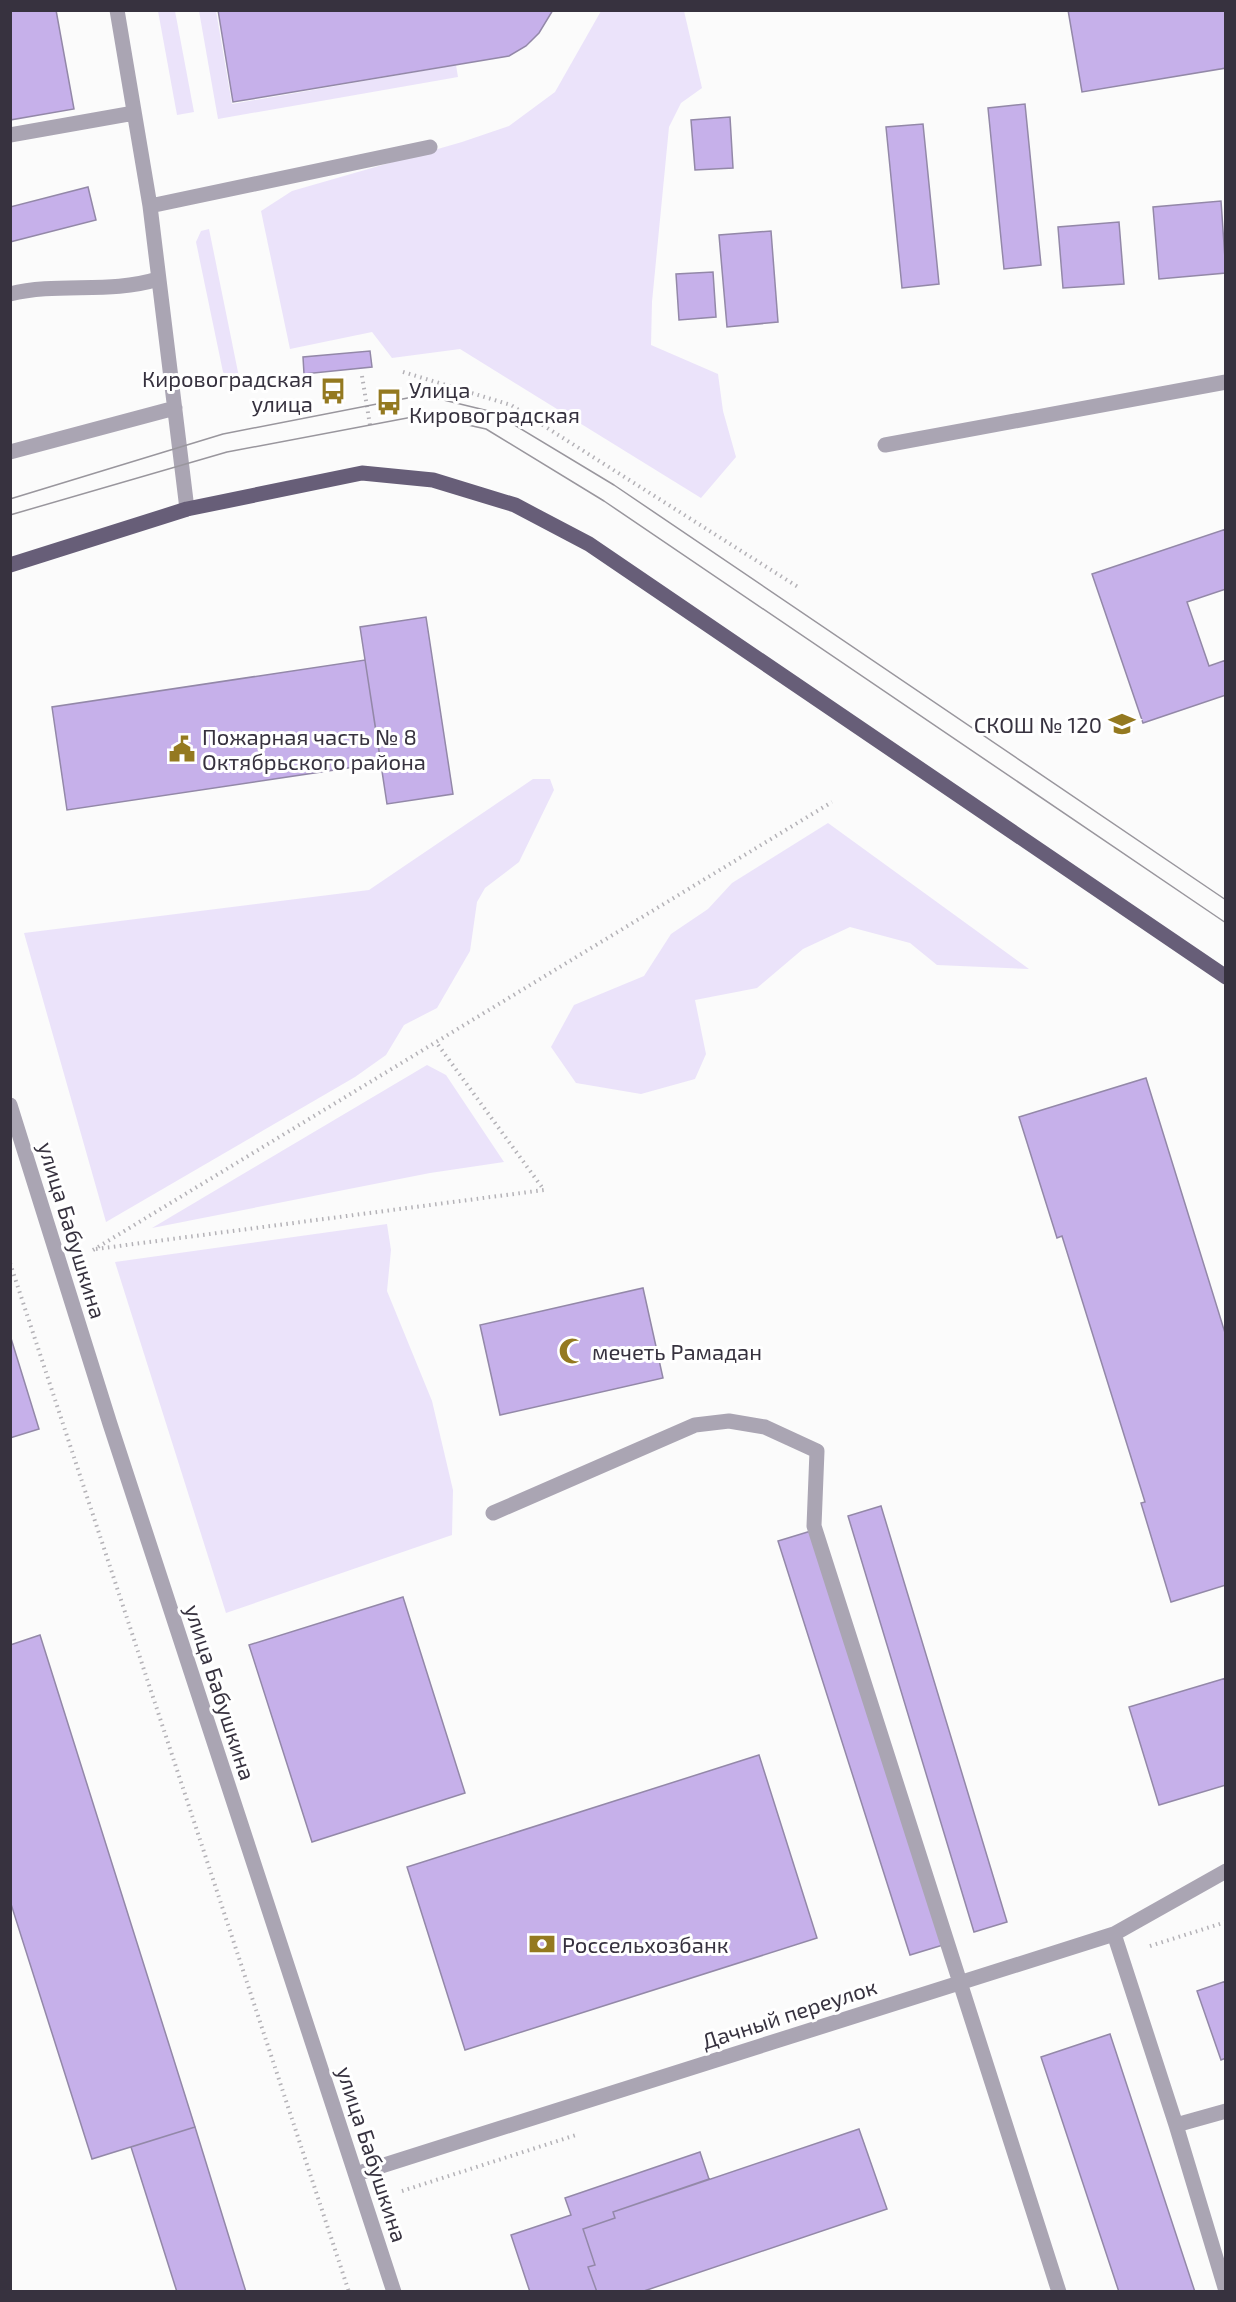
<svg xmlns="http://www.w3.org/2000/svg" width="1236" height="2302" font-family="'Exo 2',sans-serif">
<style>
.green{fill:#ebe3fa}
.building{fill:#c6b0ea;stroke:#9388a8;stroke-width:1.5}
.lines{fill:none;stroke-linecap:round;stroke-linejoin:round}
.path{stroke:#b4b2b7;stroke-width:4;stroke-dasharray:1.5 4.5;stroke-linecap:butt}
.minor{stroke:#aaa5b3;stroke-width:15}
.major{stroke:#675e78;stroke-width:15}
.tram{stroke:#99969d;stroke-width:1.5}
.labels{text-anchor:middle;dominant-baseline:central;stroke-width:6;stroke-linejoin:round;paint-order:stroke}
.poi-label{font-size:22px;fill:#37323f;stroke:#fff;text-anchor:start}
.street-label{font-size:22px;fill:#37323f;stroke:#fff}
</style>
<rect width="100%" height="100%" fill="#fbfbfb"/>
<!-- green -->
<path class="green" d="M158 11H175L194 112 177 115Z
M199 11H216L232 104 456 65 458 77 218 119Z
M601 11H684L702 88 681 103 669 127 652 302 651 345 718 374 723 411 736 457 701 498 460 349 392 358 372 332 290 349 261 211 292 191 462 142 509 126 555 92Z
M209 229 239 377 229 380 223 372 196 242 201 231Z
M533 779H550L554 790 519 862 485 888 477 902 470 951 437 1008 404 1025 386 1055 355 1077 106 1222 24 933 369 890Z
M828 823 1029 969 937 965 910 943 850 927 803 949 757 988 695 1000 706 1054 695 1079 641 1094 576 1083 551 1047 574 1005 644 976 671 934 708 909 732 883Z
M427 1065 446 1075 504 1162 430 1173 152 1228Z
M387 1224 391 1250 387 1291 432 1401 453 1490 452 1535 226 1613 115 1262Z"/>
<!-- building -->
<path class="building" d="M10 10H56L74 109 10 120Z
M218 10H553L539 33 526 46 509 56 233 102Z
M1068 10H1226V68L1082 92Z
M1025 104 1041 265 1004 269 988 108Z
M730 117 733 168 695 170 691 120Z
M923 124 939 284 902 288 886 127Z
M88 187 96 220 10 242V207Z
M1221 201 1226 273 1159 279 1153 207Z
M1119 222 1124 284 1063 288 1058 227Z
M771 231 778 322 727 327 719 235Z
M713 272 716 317 679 320 676 274Z
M370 351 372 367 304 374 303 357Z
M1226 529V589L1187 602 1209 666 1226 660V695L1143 723 1092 574Z
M426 617 453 794 387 804 360 627Z
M365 660 381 763 67 810 52 707Z
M1146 1078 1226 1336V1585L1171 1602 1141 1503 1145 1502 1062 1236 1057 1238 1019 1117Z
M643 1288 663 1378 500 1415 480 1325Z
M10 1335 39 1429 10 1438Z
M881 1506 1007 1922 974 1932 848 1516Z
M811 1531 943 1945 910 1955 778 1541Z
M403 1597 465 1793 312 1842 249 1645Z
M40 1635 195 2127 92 2159 10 1901V1645Z
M1226 1678V1785L1159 1805 1129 1707Z
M759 1755 817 1938 465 2050 407 1867Z
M1226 1981V2058L1221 2060 1197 1991Z
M1110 2034 1195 2292H1119L1041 2057Z
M195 2127 246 2292H177L131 2147Z
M859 2129 887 2209 641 2292H597L588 2267 595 2265 583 2229 615 2218 613 2212Z
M700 2152 709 2179 613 2212 615 2218 583 2229 595 2265 588 2267 597 2292H530L511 2235 571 2215 565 2198Z"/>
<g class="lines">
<!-- path -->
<path class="path" d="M403 372 511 405 798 587
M362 376 370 425
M96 1249 544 1190 436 1042
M93 1250 832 802
M10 1263 349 2292
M1150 1946 1226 1922
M402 2191 576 2135"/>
<!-- minor -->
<path class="minor" d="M117 10 150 206 187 509
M10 135 134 113
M150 206 430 147
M10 294C59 282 110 294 158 279
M885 445 1226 382
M10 452 175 408
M10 1105 110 1424 394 2292
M493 1513 695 1425 729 1421 765 1427 817 1451 814 1526 1059 2292
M1114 1934 1176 2125 1226 2291
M1176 2125 1226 2111
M356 2174 1114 1934 1226 1871"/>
<!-- major -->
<path class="major" d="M10 565 187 509 362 473 433 480 515 505 589 544 1226 977"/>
<!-- tram -->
<path class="tram" d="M10 499 223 434 423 395 493 412 614 485 1226 900
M10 515 227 452 423 415 486 429 604 501 1226 923"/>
</g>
<!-- icons -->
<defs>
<g id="bus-bare" transform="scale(2.07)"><path d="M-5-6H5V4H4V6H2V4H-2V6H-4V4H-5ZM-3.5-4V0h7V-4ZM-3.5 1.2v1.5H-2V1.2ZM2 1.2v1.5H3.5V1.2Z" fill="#947920" stroke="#fff" stroke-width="2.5" paint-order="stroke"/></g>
<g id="school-bare" transform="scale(2.07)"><path d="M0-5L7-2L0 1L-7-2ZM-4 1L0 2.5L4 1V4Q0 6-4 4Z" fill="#947920" stroke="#fff" stroke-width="2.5" paint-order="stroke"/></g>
<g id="civic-bare" transform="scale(2.07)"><path d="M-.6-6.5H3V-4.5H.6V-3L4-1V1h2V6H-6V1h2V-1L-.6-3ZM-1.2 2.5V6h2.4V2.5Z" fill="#947920" stroke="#fff" stroke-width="2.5" paint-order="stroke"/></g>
<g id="mosque-bare" transform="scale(2.07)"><path d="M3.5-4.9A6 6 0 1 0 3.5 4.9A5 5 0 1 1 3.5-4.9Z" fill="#947920" stroke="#fff" stroke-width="2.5" paint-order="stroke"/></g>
<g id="bank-bare" transform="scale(2.07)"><path d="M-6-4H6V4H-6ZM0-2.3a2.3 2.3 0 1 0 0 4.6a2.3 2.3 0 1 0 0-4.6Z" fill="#947920" stroke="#fff" stroke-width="2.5" paint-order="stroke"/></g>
</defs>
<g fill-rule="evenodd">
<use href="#bus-bare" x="333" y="391"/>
<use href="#bus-bare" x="389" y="402"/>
<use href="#school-bare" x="1122" y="724"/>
<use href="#civic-bare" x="182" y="749"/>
<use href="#mosque-bare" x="572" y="1351"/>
<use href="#bank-bare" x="542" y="1944"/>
</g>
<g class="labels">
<!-- poi labels -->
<g class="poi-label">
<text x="313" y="378" text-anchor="end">Кировоградская<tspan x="313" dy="25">улица</tspan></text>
<text x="409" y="389">Улица<tspan x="409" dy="25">Кировоградская</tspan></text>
<text x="1102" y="724" text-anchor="end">СКОШ № 120</text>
<text x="202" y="736">Пожарная часть № 8<tspan x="202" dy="25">Октябрьского района</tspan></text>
<text x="592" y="1351">мечеть Рамадан</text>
<text x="562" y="1944">Россельхозбанк</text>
</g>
<!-- street labels -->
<g class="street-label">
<text transform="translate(73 1230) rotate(73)">улица Бабушкина</text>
<text transform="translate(221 1692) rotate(72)">улица Бабушкина</text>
<text transform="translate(789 2013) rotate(-18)">Дачный переулок</text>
<text transform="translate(373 2154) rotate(72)">улица Бабушкина</text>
</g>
</g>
<!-- border -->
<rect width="1236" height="2302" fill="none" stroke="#37323f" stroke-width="24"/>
</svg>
